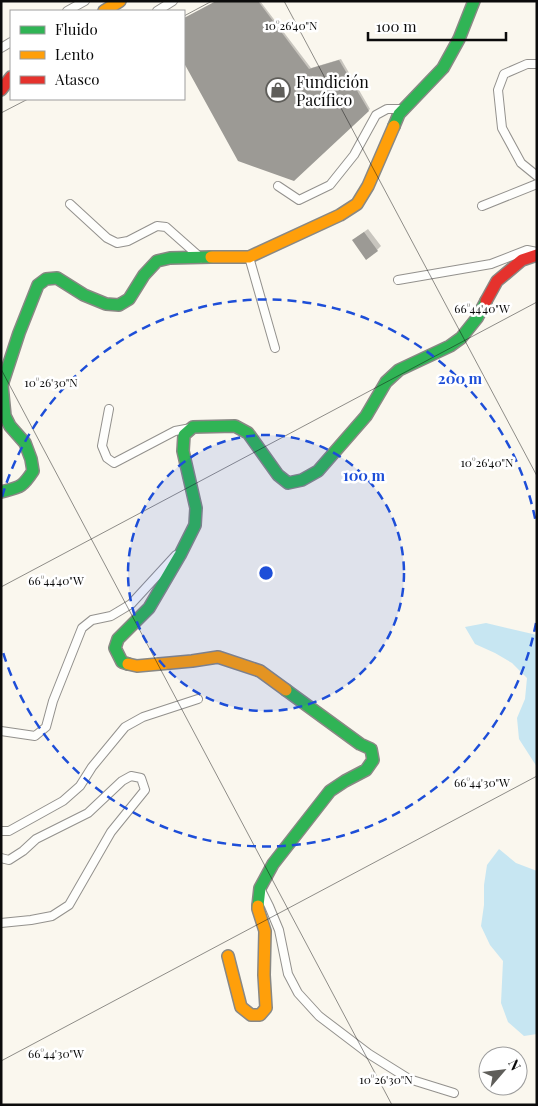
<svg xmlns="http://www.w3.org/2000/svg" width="538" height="1106" font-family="'Playfair Display',serif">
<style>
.water{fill:#c7e6f2}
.shadow{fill:#0003}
.building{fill:#9c9a95}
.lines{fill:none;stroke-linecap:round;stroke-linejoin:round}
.street-casing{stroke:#93918d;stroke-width:10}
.fast-casing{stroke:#898884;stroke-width:14}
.slow-casing{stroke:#898884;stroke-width:14}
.jam-casing{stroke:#898884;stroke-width:14}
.street{stroke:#fefefc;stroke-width:8}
.fast{stroke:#30b455;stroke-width:11}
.slow{stroke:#ff9f0a;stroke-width:11}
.jam{stroke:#e5322d;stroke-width:11}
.ticks{fill:none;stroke:#0b0b0b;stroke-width:1;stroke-opacity:0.45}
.ring{fill:none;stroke:#1d4ed8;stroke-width:2.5;stroke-dasharray:9 6}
.labels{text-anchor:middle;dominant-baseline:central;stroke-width:5;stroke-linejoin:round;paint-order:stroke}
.poi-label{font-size:16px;fill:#0b0b0b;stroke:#fff;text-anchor:start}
.ticks-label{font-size:12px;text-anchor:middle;fill:#0b0b0b;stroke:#fff;stroke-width:5;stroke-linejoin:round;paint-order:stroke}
.centre{fill:#1d4ed8;stroke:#fff;stroke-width:2.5}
.ring-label{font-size:15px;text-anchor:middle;font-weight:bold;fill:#1d4ed8;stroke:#fff;stroke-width:5;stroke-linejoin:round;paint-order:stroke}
</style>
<rect width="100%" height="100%" fill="#faf7ee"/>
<!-- water -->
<path class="water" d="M486 623 537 635V767L519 739 517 718 525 699 527 678 512 663 495 653 475 644 465 627Z
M499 849 516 863 537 871V1034L524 1036 508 1022 501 1003 503 961 490 945 481 926 484 905V885L487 865Z"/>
<!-- shadow -->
<path class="shadow" d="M217 1H260L311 68 341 59 370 109 293 180 239 160 184 61V20Z
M368 229 381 246 377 250 357 237Z"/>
<!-- building -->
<path class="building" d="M216 1H258L309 69 339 60 369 111 294 181 238 161 184 63V18Z
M364 232 378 251 366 260 352 240Z"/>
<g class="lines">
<!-- street casing -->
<g class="street-casing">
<path id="street" d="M67 11 85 1
M157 11 173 1
M1 48 11 42
M537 64H527L504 74 498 90 502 128 521 163 537 176
M278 186 299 200 330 185 354 155 376 115 387 109H404
M70 204 107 238 117 243 128 241 157 226 166 227 201 258
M482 206 537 184
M249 257 275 348
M398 280 491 264 527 250 537 252
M109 409 102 446 107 458 114 463 175 431 191 428
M1 731 35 736 46 727 53 701 82 628 92 620 111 616 131 604 176 555
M1 831H9L63 801 80 786 92 767 125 727 143 717 198 699
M1 858 9 860 23 851 36 839 88 813 122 781 131 776 141 778 145 790 111 832 69 905 52 916 31 920 1 923
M261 890 269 906 279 930 288 974 298 993 319 1016 369 1054 409 1079 454 1093"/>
</g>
<!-- fast casing -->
<g class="fast-casing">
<path id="fast" d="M394 126 399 114 443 68 459 39 474 1
M1 492C20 487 22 488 33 471L31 459 25 443 10 426 5 416 2 385 19 333 38 285 46 279 57 278 84 295 106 304 119 305 129 299 144 275 157 261 170 258 211 257
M128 664 122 662 115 648 118 639 149 608 180 555 195 525 196 508 183 451 184 435 193 427 235 426 248 433 278 475 288 483 302 480 318 471 366 416 386 382 399 370 450 346 461 338 477 318 486 301
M258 906 260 888 273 864 330 791 345 781 366 770 373 760 371 749 360 744 286 690"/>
</g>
<!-- slow casing -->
<g class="slow-casing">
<path id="slow" d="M104 11 120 1
M211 257H249L340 215 357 204 368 186 394 126
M128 664 137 666 192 661 218 657 260 671 286 690
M228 956 241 1007 251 1015H260L266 1008 264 975 265 931 258 909V906"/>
</g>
<!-- jam casing -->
<g class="jam-casing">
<path id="jam" d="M1 90 11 77
M486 301 497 281 522 260 537 255"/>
</g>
<!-- street -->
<use href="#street" class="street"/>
<!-- fast -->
<use href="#fast" class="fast"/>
<!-- slow -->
<use href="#slow" class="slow"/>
<!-- jam -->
<use href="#jam" class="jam"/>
</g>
<!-- ticks -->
<path class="ticks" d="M284 1 537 476M184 16 212 1M1 113 28 99M1 369 392 1105M1 587 537 302M1 1061 537 776"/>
<!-- distance rings -->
<circle cx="266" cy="573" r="138" fill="#1d4ed8" fill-opacity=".12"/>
<g class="ring">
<circle cx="266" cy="573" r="138"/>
<path d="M536 623A275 275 0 0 1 2 649M2 497A275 275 0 0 1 536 523"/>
</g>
<!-- icons -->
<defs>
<g id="shop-ring" transform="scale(1.25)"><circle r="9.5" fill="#fff" stroke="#5f5e5a" stroke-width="1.5"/><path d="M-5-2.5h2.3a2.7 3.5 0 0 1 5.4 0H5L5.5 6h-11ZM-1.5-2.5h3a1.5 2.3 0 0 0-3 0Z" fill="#5f5e5a"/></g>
</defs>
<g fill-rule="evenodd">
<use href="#shop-ring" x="278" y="90"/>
</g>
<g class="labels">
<!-- poi labels -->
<g class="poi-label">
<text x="296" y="81">Fundición<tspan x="296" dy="18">Pacífico</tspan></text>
</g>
</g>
<g class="ticks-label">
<text x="291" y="30">10°26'40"N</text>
<text x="482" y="313">66°44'40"W</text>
<text x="51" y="387">10°26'30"N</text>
<text x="487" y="467">10°26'40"N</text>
<text x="56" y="585">66°44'40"W</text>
<text x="482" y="787">66°44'30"W</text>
<text x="56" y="1058">66°44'30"W</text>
<text x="386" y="1084">10°26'30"N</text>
</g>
<circle cx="266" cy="573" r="8" class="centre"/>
<g class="ring-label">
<text x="460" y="384">200 m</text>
<text x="364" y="481">100 m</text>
</g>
<!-- border -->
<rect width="538" height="1106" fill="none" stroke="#0b0b0b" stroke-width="5"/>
<!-- legend -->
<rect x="10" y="10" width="175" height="90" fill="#ffffff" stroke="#9d9d9d"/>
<rect x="20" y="26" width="25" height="8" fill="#30b455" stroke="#9d9d9d"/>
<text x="55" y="35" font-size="15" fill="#0b0b0b">Fluido</text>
<rect x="20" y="51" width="25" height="8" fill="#ff9f0a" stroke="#9d9d9d"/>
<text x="55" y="60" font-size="15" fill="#0b0b0b">Lento</text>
<rect x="20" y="76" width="25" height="8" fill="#e5322d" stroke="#9d9d9d"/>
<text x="55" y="85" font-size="15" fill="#0b0b0b">Atasco</text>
<!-- north arrow -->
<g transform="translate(503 1071) rotate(62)"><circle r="24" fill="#ffffff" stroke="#9d9d9d"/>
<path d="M0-4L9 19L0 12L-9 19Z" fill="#5f5e5a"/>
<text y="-8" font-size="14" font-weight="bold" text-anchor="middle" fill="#0b0b0b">N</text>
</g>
<!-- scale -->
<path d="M368 32v8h138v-8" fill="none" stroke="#0b0b0b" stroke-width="2.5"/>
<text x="376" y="32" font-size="15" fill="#0b0b0b" stroke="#ffffff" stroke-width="4" paint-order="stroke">100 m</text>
</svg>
